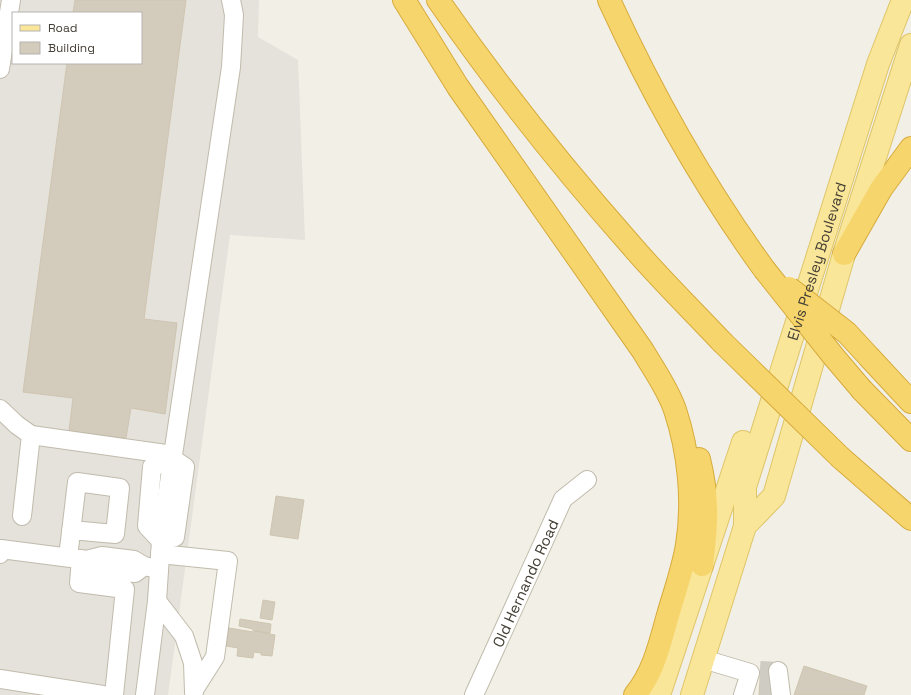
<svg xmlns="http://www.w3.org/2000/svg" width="911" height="695" font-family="'Space Grotesk',sans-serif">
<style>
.industrial{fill:#e5e1db;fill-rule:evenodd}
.building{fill:#d3ccbc;stroke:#cec5b0}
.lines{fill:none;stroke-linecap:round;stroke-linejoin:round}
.minor-tunnel{stroke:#cfcdc3;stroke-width:18;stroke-dasharray:18 9;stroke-linecap:butt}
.minor-casing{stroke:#c0bbac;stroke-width:20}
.major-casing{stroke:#dec569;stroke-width:24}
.highway-casing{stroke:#d6ab3d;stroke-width:24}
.minor{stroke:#fff;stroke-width:18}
.major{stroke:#fae698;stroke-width:22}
.highway{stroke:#f7d56d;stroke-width:22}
.highway-bridge-casing{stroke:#d6ab3d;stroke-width:24;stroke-linecap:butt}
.highway-bridge{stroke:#f7d56d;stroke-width:22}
.labels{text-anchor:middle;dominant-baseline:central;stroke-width:3.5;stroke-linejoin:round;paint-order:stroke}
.street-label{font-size:15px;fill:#454036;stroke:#fff}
</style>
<rect width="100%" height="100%" fill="#f2f0e6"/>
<!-- industrial -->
<path class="industrial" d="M0 0H259L258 37 298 60 305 240 230 235 168 695H0ZM13 13H141V63H13Z"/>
<!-- building -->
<path class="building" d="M75 0H186L144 319 177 323 165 414 131 408 126 438 69 431 73 398 23 392 67 63H141V13H73Z
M276 496 304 500 298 539 270 535Z
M263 600 275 602 272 620 260 618Z
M240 619 271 624 270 633 255 631 275 635 272 656 261 655V653L254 652 253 658 237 656 238 648 226 646 229 628 253 632V629L239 626Z
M761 665 778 666 776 695H759Z
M804 666 867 686 864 695H794Z"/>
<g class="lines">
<!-- minor-tunnel -->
<path class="minor-tunnel" d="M760 670 778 671
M760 686H777"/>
<!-- minor casing -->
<g class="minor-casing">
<g id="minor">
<path d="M0 69 11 0"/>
<path d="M0 409 17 425 31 435 22 516"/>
<path d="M31 435 173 455 161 541 157 601 145 695"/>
<path d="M173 455 231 67 234 15 231 0"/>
<path d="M173 459 185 467 175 537 161 541 147 526 152 467Z"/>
<path d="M0 554 1 549 86 560 102 556 134 560 144 566 158 569"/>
<path d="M160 554 228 561 215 657 194 690"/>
<path d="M68 557 77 482 120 488 115 534 71 530"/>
<path d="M81 559 79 583 125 589 114 695"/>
<path d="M86 560 94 570 135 573 144 566"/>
<path d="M157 601 184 636 193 663 194 692"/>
<path d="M703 659 750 673 743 695"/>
<path d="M778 671 781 695"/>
<path d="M0 679 103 695"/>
<path id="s1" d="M474 695 563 499 587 480"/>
</g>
</g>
<!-- major casing -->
<g class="major-casing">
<g id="major">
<path d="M745 526 774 496 844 254 911 45"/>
<path d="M659 695 743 442"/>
<path id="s2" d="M692 695 745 526V487L878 64 903 0"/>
</g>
</g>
<!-- highway casing -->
<g class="highway-casing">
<path id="highway" d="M404 0 458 87 643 351C654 370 668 389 675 410 689 452 694 501 687 545 683 569 675 591 668 615 660 643 654 672 635 695
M438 0C497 85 562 167 631 245 660 279 692 310 722 342
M609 0C652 94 703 185 764 269
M844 254 881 189 911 148
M870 358 911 402
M862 390 911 440
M841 458 911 519
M699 459C709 500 707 525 702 565"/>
</g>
<!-- minor -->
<use href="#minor" class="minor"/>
<!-- major -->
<use href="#major" class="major"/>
<!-- highway -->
<use href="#highway" class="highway"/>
<!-- highway-bridge casing -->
<g class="highway-bridge-casing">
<path id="highway-bridge" d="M764 269 834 357 862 390
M789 288 847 333 870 358
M722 342 841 458"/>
</g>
<!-- highway-bridge -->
<use href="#highway-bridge" class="highway-bridge"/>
</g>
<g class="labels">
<!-- street labels -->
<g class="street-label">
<text stroke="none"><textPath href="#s2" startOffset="453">Elvis Presley Boulevard</textPath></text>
<text stroke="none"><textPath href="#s1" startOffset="123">Old Hernando Road</textPath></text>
</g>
</g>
<!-- legend -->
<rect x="12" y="12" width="130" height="52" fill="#ffffff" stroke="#b5b3af"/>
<rect x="20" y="25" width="20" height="6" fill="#fae698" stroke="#b5b3af"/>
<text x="48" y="32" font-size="12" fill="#454036">Road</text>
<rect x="20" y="42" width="20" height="12" fill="#d3ccbc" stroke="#b5b3af"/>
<text x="48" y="52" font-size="12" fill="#454036">Building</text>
</svg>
